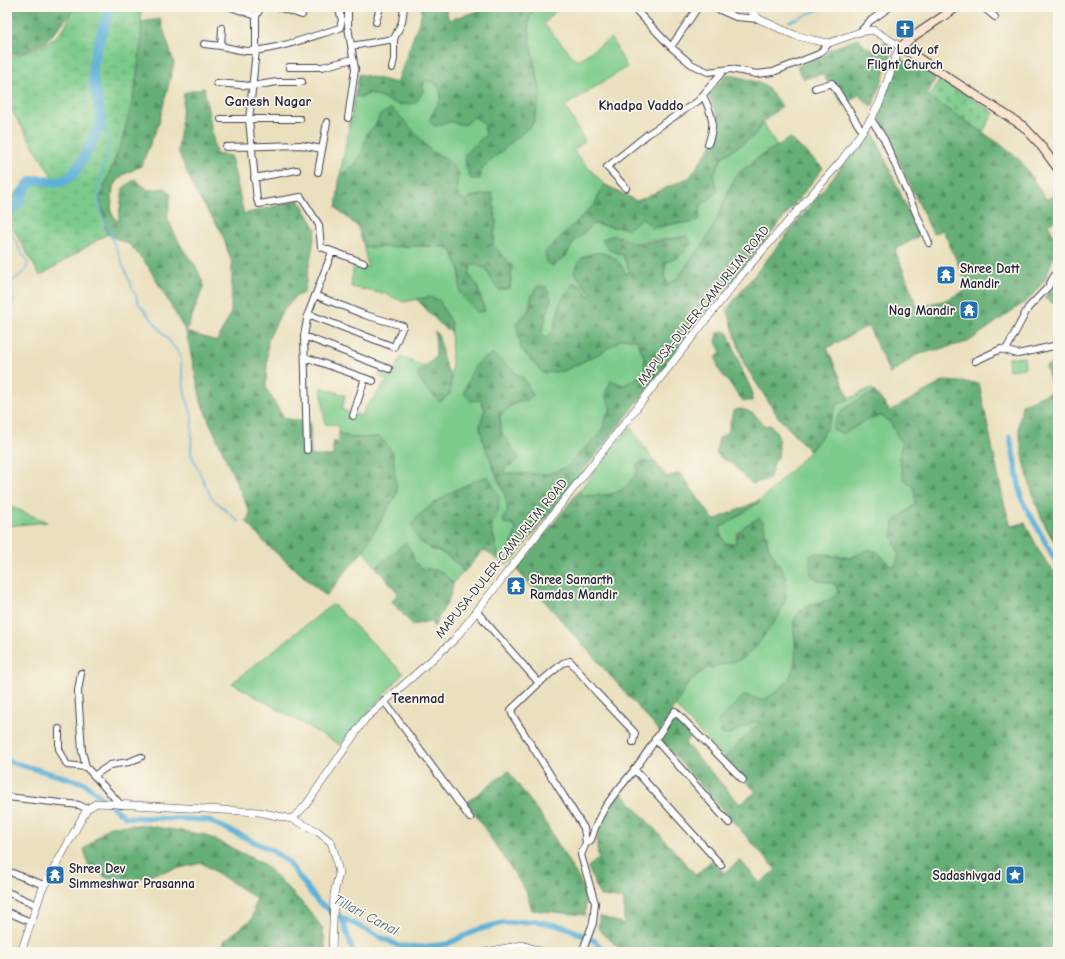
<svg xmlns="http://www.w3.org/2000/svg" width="1065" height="959" font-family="'Comic Neue',sans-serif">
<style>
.green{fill:#7ccb8b;stroke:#4f7663}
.forest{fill:url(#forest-firs);stroke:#446859}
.wetland{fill:url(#wetland-marsh);stroke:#4f7663}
.cemetery{fill:url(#cemetery-stones);stroke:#4f7663}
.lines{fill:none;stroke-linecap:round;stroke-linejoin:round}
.stream{stroke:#5db0d8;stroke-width:1.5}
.canal{stroke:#5db0d8;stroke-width:5.5}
.river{stroke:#5db0d8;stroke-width:10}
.minor-casing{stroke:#403e4f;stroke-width:8}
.tertiary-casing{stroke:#403e4f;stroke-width:8}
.secondary-casing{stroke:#403e4f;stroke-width:10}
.minor{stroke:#fff;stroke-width:6}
.tertiary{stroke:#fff;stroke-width:7}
.secondary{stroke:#fde4d1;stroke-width:8}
.labels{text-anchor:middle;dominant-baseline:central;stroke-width:3.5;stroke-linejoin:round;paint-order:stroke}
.poi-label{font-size:13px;font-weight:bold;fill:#22223b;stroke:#fbf7ec;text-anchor:start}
.street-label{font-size:13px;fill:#22223b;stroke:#fbf7ec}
.neighbourhood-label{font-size:14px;font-weight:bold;fill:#22223b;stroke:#fbf7ec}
.water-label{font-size:14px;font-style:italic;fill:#3a5b7a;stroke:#fbf7ec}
</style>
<defs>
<pattern id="forest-firs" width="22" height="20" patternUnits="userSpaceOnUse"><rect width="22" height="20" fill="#65af77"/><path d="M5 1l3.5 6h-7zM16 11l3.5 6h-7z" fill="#538e63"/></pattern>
<pattern id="wetland-marsh" width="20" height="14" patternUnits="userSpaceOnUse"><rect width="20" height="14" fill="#7ccb8b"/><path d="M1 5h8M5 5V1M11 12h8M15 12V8" fill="none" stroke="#6bae79"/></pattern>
<pattern id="cemetery-stones" width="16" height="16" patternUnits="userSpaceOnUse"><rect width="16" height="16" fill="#7ccb8b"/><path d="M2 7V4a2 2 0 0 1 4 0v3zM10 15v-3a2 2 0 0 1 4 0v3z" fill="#6bae79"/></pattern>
</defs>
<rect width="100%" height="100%" fill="#fbf7ec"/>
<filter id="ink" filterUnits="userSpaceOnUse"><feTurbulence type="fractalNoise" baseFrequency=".025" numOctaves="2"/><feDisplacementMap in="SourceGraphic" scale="8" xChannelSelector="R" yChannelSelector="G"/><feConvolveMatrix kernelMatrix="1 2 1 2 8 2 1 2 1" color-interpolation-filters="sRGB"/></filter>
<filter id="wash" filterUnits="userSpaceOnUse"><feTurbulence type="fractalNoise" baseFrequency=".012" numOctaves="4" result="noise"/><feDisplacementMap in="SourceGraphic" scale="16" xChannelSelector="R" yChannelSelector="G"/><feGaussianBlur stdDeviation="0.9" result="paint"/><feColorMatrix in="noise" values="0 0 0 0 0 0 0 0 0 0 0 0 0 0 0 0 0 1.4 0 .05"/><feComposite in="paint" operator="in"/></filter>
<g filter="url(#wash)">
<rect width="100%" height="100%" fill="#eae0be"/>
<!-- green -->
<path class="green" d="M535 7H559L544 24 577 61 611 38 627 67 565 106 585 141 573 151 604 184 595 204 546 252 566 256 574 242 593 224 613 227 642 218 652 228 678 223H690L700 206 717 192 714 174 722 157 754 136 763 122 777 147 767 152 735 176 715 223 702 246 693 256 677 279 668 284 664 275 666 262 679 257 687 236 633 243 620 236 608 249 623 255 630 272 626 275 574 272 591 294 588 297 581 286 561 301 553 331 546 338 541 335 551 299 546 287 538 286 532 295 528 312 516 323 564 371 602 352 623 338 637 340 645 359 644 374 624 385 611 381 605 394 611 409 607 415 602 431 567 467 548 474 503 473 506 466 513 464 501 431 500 415 517 401 527 400H481L485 410 480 426 495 474 507 498 508 512 505 523 513 524 516 530 510 550 511 562 504 564 497 559 498 554 491 527 498 512 430 549C445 553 454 559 464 572L453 583 441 571 421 568 413 561 412 553 406 543 376 567 363 551 397 493 380 437 351 438 339 433 338 425 325 424 321 387 345 395 342 410 361 416 368 404 388 380 379 376 380 371 392 375 401 357 426 367 417 373 440 401 450 394 452 363 451 323 429 297 404 302 385 294 351 287 354 263 368 267 364 247C393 248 421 244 450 248L460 270V293L484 311 477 285 469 275 471 264 486 268 493 282 499 290 510 288 512 266 493 246 496 221 492 193 470 197 465 201 458 196 449 161 431 151 401 117 391 109 380 115 375 126 367 133 363 150 355 165 340 175 355 96 363 97 370 93 400 105 424 81H434C445 94 442 98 434 111L451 122 465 125 474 117 484 123 486 135 465 154 480 179 482 168 503 149 541 93 530 43 529 18Z
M1024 357 1025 368 1009 370 1008 358Z
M871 388 875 392 842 410V434L867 420 881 416 890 422 902 444 899 459 904 479 914 488 915 504 894 522 892 536 899 554 897 565 890 566 877 551 868 550 850 558 816 553 819 581 834 583 839 592 834 599 808 606 793 622C796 645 800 676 778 692 773 695 767 698 762 701L747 695 742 697 718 721 728 735 756 720 759 723 724 758 675 706 690 680 706 669 742 659 786 577 768 546 767 535 737 533 735 543 726 544 721 536 719 528 759 502 810 451 824 433 837 405Z
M630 427 654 461 649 463 642 461 637 465 638 471C620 499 612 494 582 496L579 491Z
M7 505 47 522 7 526Z
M333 604 403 673 340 745 232 683Z"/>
<!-- forest -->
<path class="forest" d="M7 7H76L46 42 26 51 7 56Z
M421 7H445L449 20 490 7H535L529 18 530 43 541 93 533 124 482 168 480 179H471L466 168 465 154 486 135 484 123 474 117 465 125 451 122 434 126 429 120C437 104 448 98 434 81H424L423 92 416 103 400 105 370 93 363 97 355 96 359 74 397 83 422 13Z
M160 19 174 63 159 123 141 166 123 175 113 187 111 212 118 223 123 188 135 179 148 190 166 188 171 195 167 218 182 248 195 265 204 285 186 332 217 341 231 313 232 263 221 231 196 193 178 151 184 93 204 88 216 154 231 156 244 214 299 200 316 229 304 293 295 297 280 315 268 340 266 388 284 418 310 423 311 456H333V442L339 440V433L351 438 380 437 393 452 397 493 363 551 326 596 266 544 246 521 250 513 202 405 186 332 148 266 130 245 107 234 100 197 122 141 135 89 141 41V22Z
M859 38 864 46 875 51 884 42 894 48 872 107 858 95 844 106 822 74 804 79 797 67 824 56 829 50Z
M900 58 911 65 914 62 936 77 927 95 1000 144 1021 161 1046 199 1058 194V218L1048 224 1058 245 1045 280 1029 299 968 342 916 355 890 374 868 326 827 348 849 398 837 405 824 433 810 451 779 418 744 364 727 309 872 129 919 236 895 250 917 306 943 301 969 289 943 230 933 234 882 125 878 111Z
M728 74 764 84 782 106 763 122 754 136 722 157 714 174 717 192 700 206 699 219 690 223H678L652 228 642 218 628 229 593 224 574 242 566 256 553 266 547 262 545 252 595 204 604 184 637 201 690 177 715 140 716 113 708 94Z
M391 109 401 117 431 151 449 161 459 173C456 185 454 193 465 201L470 197 492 193 496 221 493 245 512 266 510 288 499 290 493 282 486 268 471 264 469 275 477 285 485 311 477 312 460 293V270L450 248C421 243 393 248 364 247L358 227 336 208 340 175 355 165 363 150 367 133 375 126 380 115Z
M790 138 823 168 511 562 510 550 516 530 513 524 504 523 503 518 508 512C506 484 484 456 480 427 480 422 483 415 485 410L481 400 471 401 464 393C471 373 472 363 493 354L524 379 533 395 527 400 517 401 500 415 501 431 519 458 513 464 506 467 504 473 548 474 567 467 602 431 607 415 611 409 605 394 611 381 624 385 644 374 645 359 637 340 623 338 602 352 564 371 543 373 521 349 516 323 528 312 532 295 538 286 546 287 551 299 541 335 546 338 553 331 561 301 574 282 581 286 588 296 591 294 574 272C576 268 579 261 582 258 601 246 618 256 626 274L630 272 623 255 608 249 602 240C619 230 618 241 634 243 646 245 674 238 687 236L692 244 679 257 666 262 664 275 668 284 677 279 693 256 702 246 715 223 735 176 756 159Z
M1058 278V304L1057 305 1044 298Z
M429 297 439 300 451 323V331C449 330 447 330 445 329 443 327 418 301 417 299Z
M724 330 728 333 743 372 752 391V401H743L719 370 716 358 721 352 716 342 718 333Z
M435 331 439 337 443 358 451 378 450 394 440 402 425 388 417 374 436 356Z
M1058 363V547C1036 518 1023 465 1019 430 1018 422 1021 413 1022 405L1053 391 1046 366Z
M944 381 979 383 1004 503 1011 526 1025 523 1041 554 1058 577V952H623L598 929 599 916 624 924V899L600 896 588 867 599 858C591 833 608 812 621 792L696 875 711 861 725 873 740 860 760 883 776 870 660 739 675 717 694 734 685 743 740 804 756 792 724 758 759 723 755 721 728 735 721 734 718 721 742 697 747 695 762 701C789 685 799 671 795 638 794 629 792 623 797 615 806 600 828 606 839 592L834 583 819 581 811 575 810 556 816 553 850 558 868 550 877 551 890 566 896 565 899 554 892 536 894 522 915 504 914 488 904 479 899 459 902 444 890 422 881 416 867 420 842 434 833 429C839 406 856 402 875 392L890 411Z
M740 409C752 411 758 417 765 426L770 425C782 434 779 444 778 458L775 461 769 479 752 484 731 463 721 458 716 453 719 438 728 432 733 411Z
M642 461 649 463 654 461 666 477 680 473 714 520 760 500 758 503 720 528 721 536 726 544 735 543C739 527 745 525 759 518L763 521 768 546 786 577V598L778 617 755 648 742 659 706 669 690 680 660 732 517 570 579 491 582 496C611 494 621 498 638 471L637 465Z
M488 476 499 496 498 512 491 527 498 554 497 559 484 550 464 572C458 564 452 557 443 553 423 544 416 545 412 522 434 500 459 486 488 476Z
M406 542 412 553 414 561 421 568 441 571 453 583C453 597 440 613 434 627L430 621 413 625 392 602 398 593 376 567Z
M508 771 542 817 586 891 585 915 532 910 526 891 467 802Z
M143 825 206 835 264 864 308 909 323 929 326 952H223L224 941 252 919 256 898 202 863 149 875 120 886 89 867 84 849 109 826Z"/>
<!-- wetland -->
<path class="wetland" d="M73 7H141V41L135 89 122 141 100 197 107 234 40 276 7 218V203L21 187 35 177 54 180 7 103V59C39 47 63 44 73 7Z"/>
<!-- cemetery -->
<path class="cemetery" d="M941 78 994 113 983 132 929 97Z"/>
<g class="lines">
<!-- stream -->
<path class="stream" d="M789 22 825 7
M101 122 110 140 98 188 99 207 139 304 180 354 185 394 192 415 191 454 211 497 239 522
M7 221 11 233 28 264 25 271 11 282 13 303 7 311"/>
<!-- canal -->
<path class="canal" d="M1010 437 1022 500 1058 565
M7 761 84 783 125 817 208 820 271 850 288 862 318 902 342 918 399 946 423 947 447 944 477 930 502 923 536 921 565 927 595 941 605 952
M342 918 353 952"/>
<!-- river -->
<path class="river" d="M7 211C24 206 20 189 31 182 42 175 55 190 71 176 78 170 98 132 100 122 101 120 101 116 100 113 99 99 91 84 93 68 94 53 105 23 111 7"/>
</g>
</g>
<g filter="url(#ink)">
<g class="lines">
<!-- minor casing -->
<g class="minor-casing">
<path id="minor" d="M231 7 256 16
M261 7 256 16V50L249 120 257 200 259 204 301 197 319 225 321 247 364 263
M278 7 302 15
M348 7V27L355 69 348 118
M633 7 671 47 691 64 708 72 731 69 757 74 773 72 819 54 829 43
M713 7 736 17 759 19
M983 7 995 17
M376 22 380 7
M222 28 221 46C230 48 240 51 249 51 277 50 313 36 340 28L342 20 338 7
M860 32 870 21 890 7
M204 44 221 46
M351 46 394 39
M671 47 698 7
M289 67H322L353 59
M392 68 394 59V39L402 22 404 7
M217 83 252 86 277 82H302
M815 88 832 83 862 131
M703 95C712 115 716 123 708 144
M221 119H300
M871 119 884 139 929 243
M226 147 301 145 322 149
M318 172 327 122
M254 178 297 170
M626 188 607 167 648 134 698 101 723 71
M308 314 394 347 403 326 365 315 315 295
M304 336 389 369
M1006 350 1028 308 1048 287 1058 269
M305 357 373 381
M975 361 1001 349 1018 354 1058 345
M353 416 365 378
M307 450 304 336 308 314 332 252
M476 611 539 683 511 710 513 716 584 828 586 843 581 855 595 903 593 923 584 947 585 952
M81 673 78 691 82 751 86 767 121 805
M539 683 563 663 570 661 597 693 635 733 633 742
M384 701 470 818
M59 729V749L67 765 86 767
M655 739 729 823
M634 769 721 865
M95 775 110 765 129 762 141 757
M7 797 79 805 87 809
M586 843 591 840C601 806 613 797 634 770 649 751 661 730 675 711L743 780
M7 871 44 885
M7 892 37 905
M7 912 31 922"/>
</g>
<!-- tertiary casing -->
<g class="tertiary-casing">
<path id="tertiary" d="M292 819 317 831 331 842 335 855 339 873 334 894 332 952
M21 952 42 890 87 809 97 803 259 812 292 819 306 805 365 719 454 640 742 274 841 161 871 119 880 102 898 51 901 47 873 30 860 32 829 43 813 40 794 35 759 19 747 7
M486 952 522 945 542 952"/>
</g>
<!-- secondary casing -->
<g class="secondary-casing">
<path id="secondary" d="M957 7 911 38 901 47 1023 126 1039 143 1058 169"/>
</g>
<!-- minor -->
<use href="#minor" class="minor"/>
<!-- tertiary -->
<use href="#tertiary" class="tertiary"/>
<!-- secondary -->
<use href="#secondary" class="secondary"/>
</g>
</g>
<!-- icons -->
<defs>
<g id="church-square" transform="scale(1)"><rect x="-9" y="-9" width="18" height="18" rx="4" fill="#1f6fb2" stroke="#fbf7ec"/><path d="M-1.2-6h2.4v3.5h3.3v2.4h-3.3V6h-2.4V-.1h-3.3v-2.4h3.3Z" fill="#fff"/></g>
<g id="temple-square" transform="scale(1)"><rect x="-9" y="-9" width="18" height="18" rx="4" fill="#1f6fb2" stroke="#fbf7ec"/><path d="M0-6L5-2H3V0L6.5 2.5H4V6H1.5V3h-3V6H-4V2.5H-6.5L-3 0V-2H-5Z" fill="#fff"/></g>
<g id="sight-square" transform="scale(1)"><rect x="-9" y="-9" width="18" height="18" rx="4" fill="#1f6fb2" stroke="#fbf7ec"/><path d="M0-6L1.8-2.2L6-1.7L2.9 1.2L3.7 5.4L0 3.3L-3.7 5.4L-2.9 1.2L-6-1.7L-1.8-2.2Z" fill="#fff"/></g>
</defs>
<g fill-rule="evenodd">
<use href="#church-square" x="905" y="29"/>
<use href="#temple-square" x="946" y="275"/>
<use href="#temple-square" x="969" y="310"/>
<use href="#temple-square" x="516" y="586"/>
<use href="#temple-square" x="55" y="875"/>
<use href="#sight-square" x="1015" y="875"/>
</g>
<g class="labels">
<!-- poi labels -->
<g class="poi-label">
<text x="905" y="49" text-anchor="middle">Our Lady of<tspan x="905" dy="15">Flight Church</tspan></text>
<text x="960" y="268">Shree Datt<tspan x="960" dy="15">Mandir</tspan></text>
<text x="955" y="310" text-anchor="end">Nag Mandir</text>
<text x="530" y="579">Shree Samarth<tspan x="530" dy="15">Ramdas Mandir</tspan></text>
<text x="69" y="868">Shree Dev<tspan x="69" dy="15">Simmeshwar Prasanna</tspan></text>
<text x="1001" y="875" text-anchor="end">Sadashivgad</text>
</g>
<!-- street labels -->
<g class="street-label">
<text transform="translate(703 305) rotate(-51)">MAPUSA-DULER-CAMURLIM ROAD</text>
<text transform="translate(501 558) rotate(-51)">MAPUSA-DULER-CAMURLIM ROAD</text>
</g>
<!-- neighbourhood labels -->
<g class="neighbourhood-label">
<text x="268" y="101">Ganesh Nagar</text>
<text x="641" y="105">Khadpa Vaddo</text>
<text x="418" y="698">Teenmad</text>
</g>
<!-- water labels -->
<g class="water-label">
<text transform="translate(366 915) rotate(28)">Tillari Canal</text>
</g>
</g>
<!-- margin -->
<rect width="1065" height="959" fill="none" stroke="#fbf7ec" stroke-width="24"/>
</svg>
